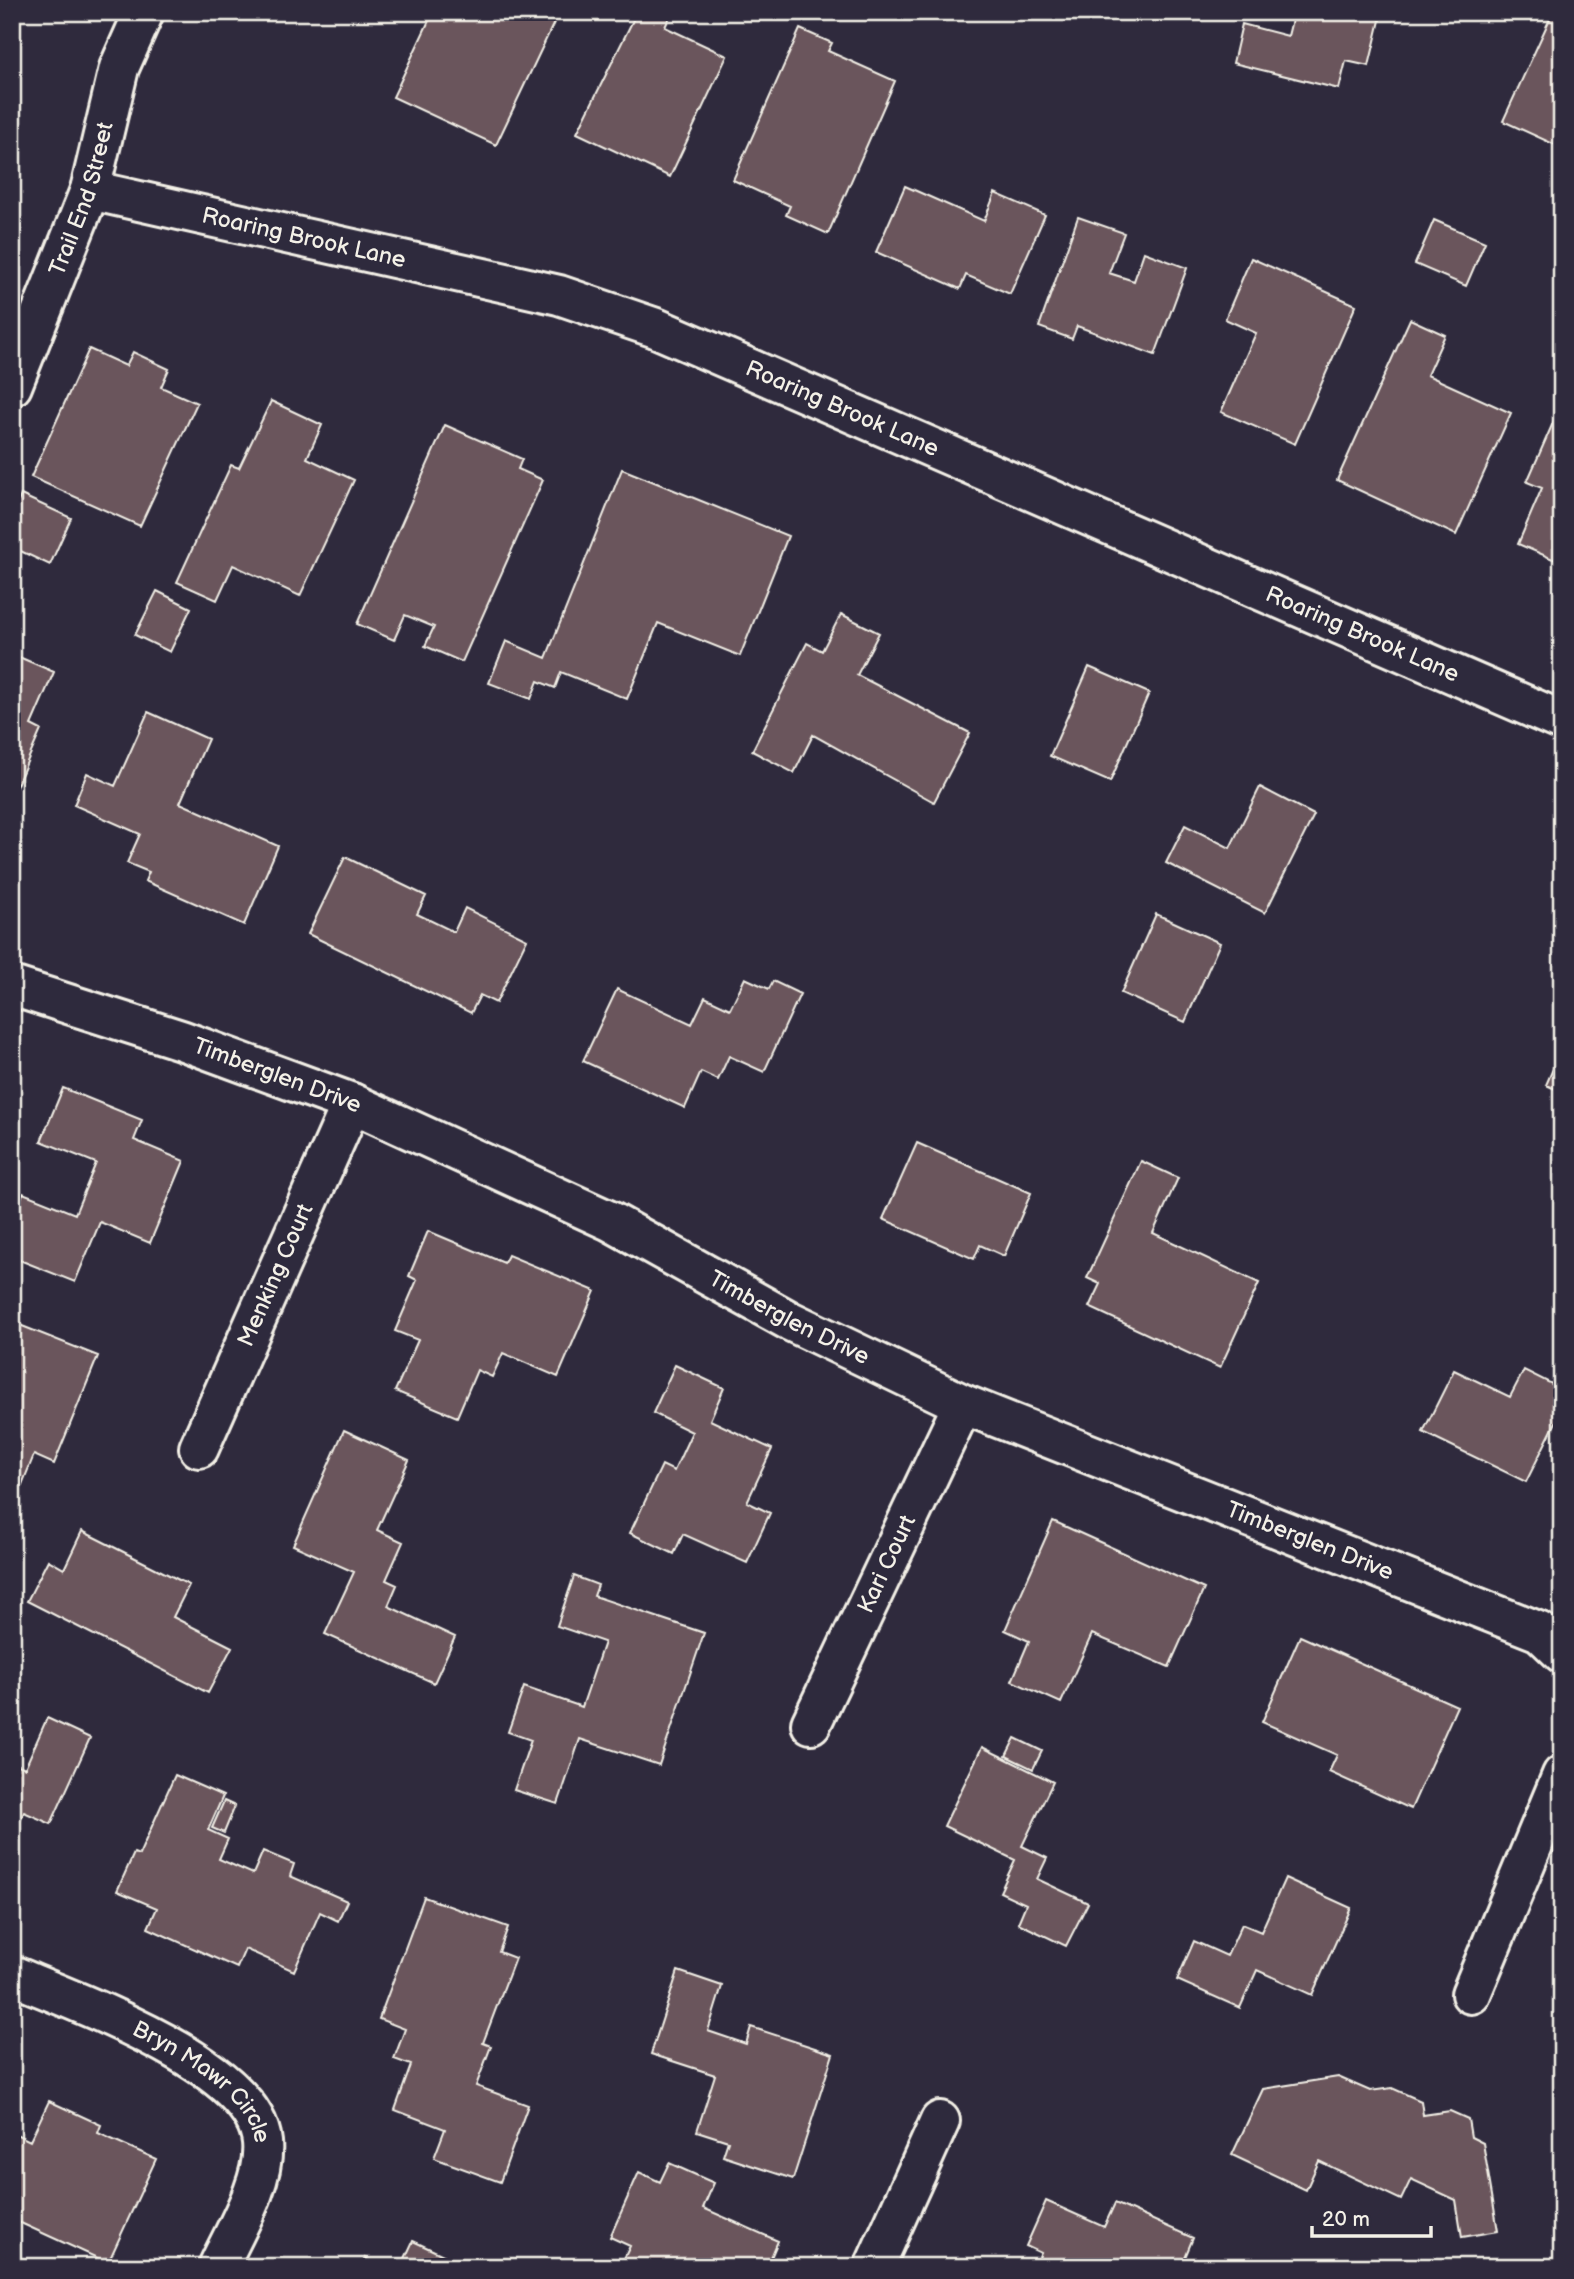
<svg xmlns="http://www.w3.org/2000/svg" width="1574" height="2279" font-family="'Balsamiq Sans',sans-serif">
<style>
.building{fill:#6b555b;stroke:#f4f1e8;stroke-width:2}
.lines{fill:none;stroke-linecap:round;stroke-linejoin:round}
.minor-casing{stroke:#f4f1e8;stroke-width:44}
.minor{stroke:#2f2a3d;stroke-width:38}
.labels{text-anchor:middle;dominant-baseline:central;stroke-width:7;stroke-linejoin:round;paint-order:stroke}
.street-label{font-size:23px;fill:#f4f1e8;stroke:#2f2a3d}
</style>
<rect width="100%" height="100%" fill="#2f2a3d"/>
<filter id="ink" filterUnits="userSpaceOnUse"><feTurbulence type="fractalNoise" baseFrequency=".0143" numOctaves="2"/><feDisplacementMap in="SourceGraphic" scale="14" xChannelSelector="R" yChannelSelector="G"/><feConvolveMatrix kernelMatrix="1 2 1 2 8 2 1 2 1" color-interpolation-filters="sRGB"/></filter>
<g filter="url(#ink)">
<!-- building -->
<path class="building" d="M433 12H559L496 145 393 97Z
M637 12H672L665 27 727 56 670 177 577 133Z
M1294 12H1382L1369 66 1346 61 1339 89 1233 63 1242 24 1288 36Z
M1553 12H1562V148L1503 121Z
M800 29 832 43 828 51 895 81 828 234 786 215 790 206 733 180Z
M905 186 984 221 995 193 1045 215 1010 294 966 275 960 289 876 252Z
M1078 217 1124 233 1109 273 1134 281 1144 252 1187 268 1155 355 1077 326 1072 339 1039 327Z
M1434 220 1485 242 1466 286 1415 264Z
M1251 258 1356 305 1295 444 1221 412 1256 333 1225 319Z
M1410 319 1445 335 1427 375 1511 413 1456 535 1337 480Z
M89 349 126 366 133 352 169 369 161 387 197 403 140 526 31 477Z
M271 401 322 425 307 458 354 480 300 596 233 565 217 600 177 582 231 465 239 468Z
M1560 407H1562V563L1518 544 1542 488 1527 482Z
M445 425 522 459 518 469 543 480 462 662 425 646 434 627 405 615 394 640 357 624Z
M622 469 788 536 740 656 658 623 627 699 561 672 555 688 538 681 531 699 489 683 506 641 546 658Z
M21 495 71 518 50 565 12 547V516Z
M157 591 191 608 170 652 135 635Z
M841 614 879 633 857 675 970 733 934 802 813 735 794 773 752 751 807 643 822 651Z
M12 654 54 672 31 725 41 730 12 796Z
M1089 667 1149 693 1110 782 1050 756Z
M148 712 208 739 180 803 278 846 244 925 145 881 149 872 127 863 140 834 74 805 87 773 115 786Z
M1260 787 1314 815 1265 913 1166 863 1185 825 1230 848Z
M345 857 426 896 417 914 454 932 465 908 527 939 496 1003 480 995 471 1013 308 934Z
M1156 914 1220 943 1185 1022 1121 993Z
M745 978 769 989 773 981 800 994 764 1072 729 1056 718 1080 701 1072 685 1108 583 1061 617 989 692 1024 705 997 730 1009Z
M1562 1048V1092L1546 1085Z
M63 1088 142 1120 134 1140 184 1161 150 1243 100 1222 75 1282 12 1257V1220L23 1193 75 1214 96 1163 41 1141Z
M917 1143 1031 1193 1004 1256 980 1245 974 1259 883 1219Z
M1141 1161 1178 1178 1153 1233 1259 1283 1220 1368 1089 1307 1100 1284 1087 1278Z
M428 1231 504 1263 508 1255 595 1291 558 1377 503 1353 492 1377 477 1370 457 1417 395 1391 418 1340 395 1331 417 1280 409 1276Z
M12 1322 98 1356 54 1464 34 1455 13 1507Z
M675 1365 724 1388 710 1420 772 1449 747 1502 770 1513 747 1563 683 1534 674 1554 630 1533 662 1465 674 1471 692 1432 653 1413Z
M1454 1370 1510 1397 1524 1370 1562 1389V1410L1526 1482 1423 1432Z
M344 1430 409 1460 377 1530 403 1542 386 1580 397 1585 388 1606 455 1637 434 1683 325 1634 354 1572 293 1545Z
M1053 1521 1204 1589 1169 1667 1092 1634 1061 1703 1012 1681 1029 1641 1005 1630Z
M82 1531 189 1585 173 1617 232 1647 208 1693 27 1601 48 1560 64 1569Z
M574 1576 598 1585 594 1596 704 1633 659 1765 580 1739 558 1804 514 1790 531 1740 508 1732 524 1687 582 1707 604 1642 557 1626Z
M1300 1636 1457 1706 1411 1809 1329 1772 1337 1755 1262 1722Z
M47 1718 90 1738 51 1824 24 1812 12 1836V1762L25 1768Z
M1015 1738 1042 1751 1033 1769 1006 1756Z
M982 1747 1053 1782 1022 1846 1047 1858 1037 1879 1088 1903 1066 1946 1018 1923 1026 1904 1000 1892 1015 1860 944 1826Z
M175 1775 223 1796 208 1830 228 1839 219 1859 253 1874 263 1851 294 1864 290 1876 347 1901 338 1921 320 1912 294 1971 245 1949 237 1968 148 1928 157 1908 117 1891 134 1853 139 1855Z
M224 1801 235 1806 224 1833 212 1828Z
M1285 1878 1351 1908 1312 1995 1257 1970 1240 2008 1177 1980 1194 1941 1227 1956 1242 1924 1261 1932Z
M424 1897 508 1927 499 1952 515 1958 483 2043 491 2046 476 2086 528 2105 500 2182 434 2158 445 2129 395 2110 411 2065 394 2059 405 2029 379 2019Z
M678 1971 722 1986 708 2031 746 2044 751 2027 833 2054 793 2179 723 2156 728 2141 697 2131 715 2075 651 2054Z
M1338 2077 1370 2091 1392 2088 1421 2101 1423 2115 1450 2111 1468 2119 1471 2137 1483 2143 1498 2231 1462 2237 1456 2200 1411 2179 1401 2200 1319 2161 1306 2190 1232 2155 1263 2089Z
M49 2101 101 2125 98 2133 156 2159 108 2263 12 2219V2132L30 2141Z
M669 2163 714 2183 703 2208 778 2241 767 2267H620L630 2246 610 2237 639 2172 660 2182Z
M1046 2201 1104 2227 1115 2203 1193 2238 1181 2267H1035L1041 2253 1026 2246Z
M413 2241 469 2267H401Z
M365 2258 383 2267H361Z"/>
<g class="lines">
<!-- minor casing -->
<g class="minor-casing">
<g id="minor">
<path id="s1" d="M90 190 559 295 656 328 1562 721"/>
<path id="s2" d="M12 386 90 190 119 68 144 12"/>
<path id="s3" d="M12 986 181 1040 352 1103 610 1221 790 1321 963 1404 1540 1632 1562 1653"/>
<path id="s4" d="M199 1448 352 1103"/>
<path id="s5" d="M811 1724 963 1404"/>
<path id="s6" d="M12 1975C76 2003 254 2064 262 2142 266 2181 234 2232 218 2267"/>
<path d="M1471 1994 1562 1775"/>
<path d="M874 2267 940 2121"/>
</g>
</g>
<!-- minor -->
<use href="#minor" class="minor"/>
</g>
</g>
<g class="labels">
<!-- street labels -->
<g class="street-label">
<text stroke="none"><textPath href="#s2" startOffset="200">Trail End Street</textPath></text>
<text stroke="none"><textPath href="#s1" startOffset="219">Roaring Brook Lane</textPath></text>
<text stroke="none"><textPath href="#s1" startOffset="786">Roaring Brook Lane</textPath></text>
<text stroke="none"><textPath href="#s1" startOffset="1353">Roaring Brook Lane</textPath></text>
<text stroke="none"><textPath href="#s3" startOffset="280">Timberglen Drive</textPath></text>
<text stroke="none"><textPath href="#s4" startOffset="189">Menking Court</textPath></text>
<text stroke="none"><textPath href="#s3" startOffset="847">Timberglen Drive</textPath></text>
<text stroke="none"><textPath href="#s3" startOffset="1414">Timberglen Drive</textPath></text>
<text stroke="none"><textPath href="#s5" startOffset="177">Kari Court</textPath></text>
<text stroke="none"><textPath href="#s6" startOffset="222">Bryn Mawr Circle</textPath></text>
</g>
</g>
<!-- margin -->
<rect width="1574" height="2279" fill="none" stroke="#2f2a3d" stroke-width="42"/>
<rect x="21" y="21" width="1532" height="2237" fill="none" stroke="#f4f1e8" stroke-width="2.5" filter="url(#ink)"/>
<!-- scale -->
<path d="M1312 2226v10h119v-10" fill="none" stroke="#f4f1e8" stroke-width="3.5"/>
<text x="1322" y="2226" font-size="21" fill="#f4f1e8" stroke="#2f2a3d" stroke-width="5" paint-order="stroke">20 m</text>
</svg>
